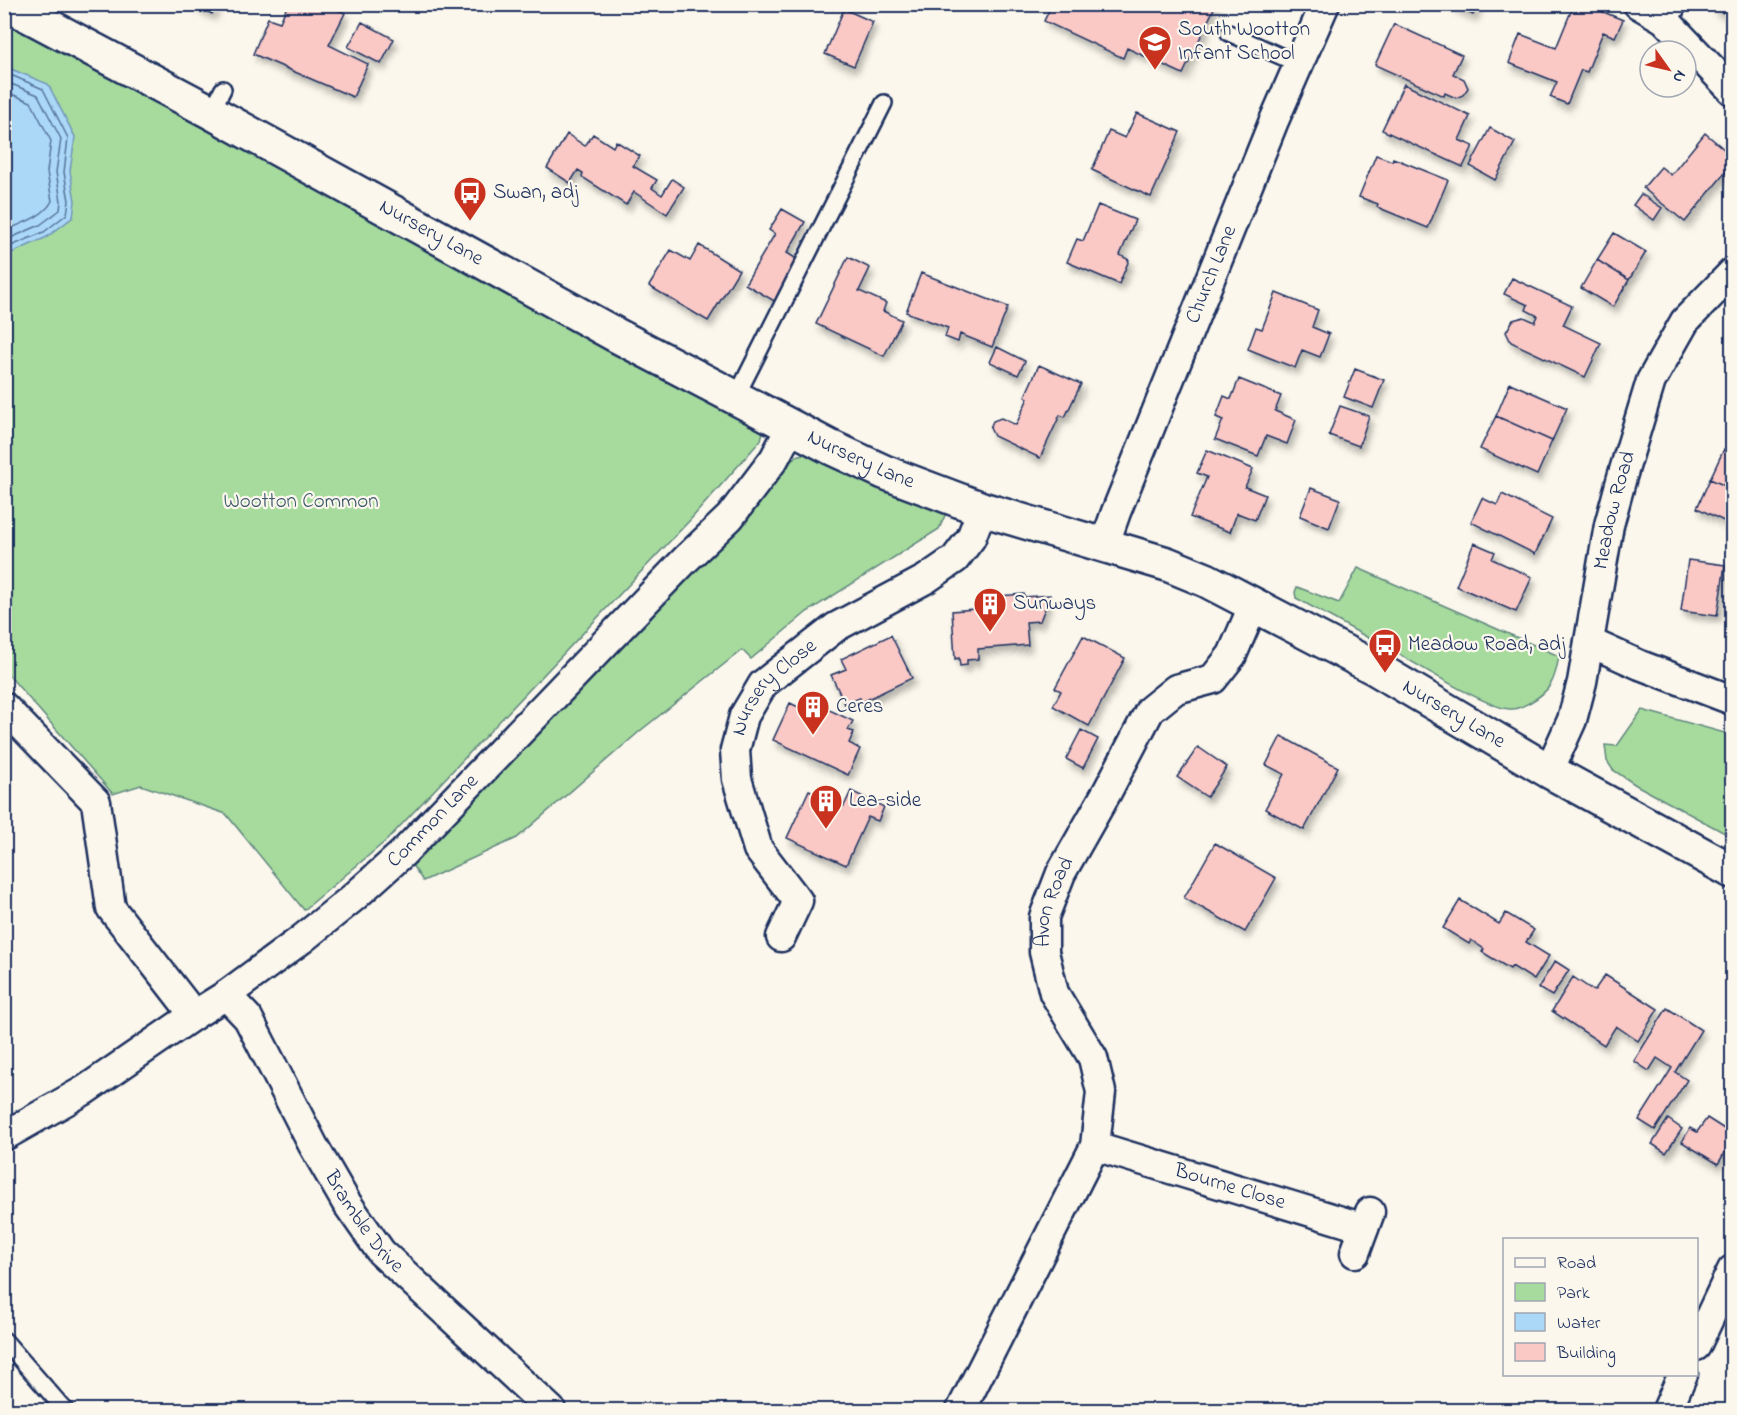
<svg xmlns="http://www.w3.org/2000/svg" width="1737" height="1415" font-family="'Indie Flower',sans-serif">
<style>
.green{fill:#a6db9d;stroke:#60857e;stroke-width:1.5}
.water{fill:#abd8f7;stroke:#7194ba;stroke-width:1.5}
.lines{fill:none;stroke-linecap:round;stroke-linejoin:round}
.shore{stroke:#55739b;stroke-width:1.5}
.building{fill:#fac9c6;stroke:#1b2f5e;stroke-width:1.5;filter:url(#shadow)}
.service-casing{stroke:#1b2f5e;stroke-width:20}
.minor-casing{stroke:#1b2f5e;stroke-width:33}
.tertiary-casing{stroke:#1b2f5e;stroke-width:38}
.service{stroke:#fbf7ec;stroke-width:15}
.minor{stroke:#fbf7ec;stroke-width:28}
.tertiary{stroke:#fbf7ec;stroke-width:33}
.labels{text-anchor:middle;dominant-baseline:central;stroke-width:4.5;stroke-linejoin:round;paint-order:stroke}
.poi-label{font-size:21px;fill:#1b2f5e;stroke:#fbf7ec;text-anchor:start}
.street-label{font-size:21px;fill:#1b2f5e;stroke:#fbf7ec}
.park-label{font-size:21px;fill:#3e5a6e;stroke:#fbf7ec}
</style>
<defs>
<filter id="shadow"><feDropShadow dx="3.5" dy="6" stdDeviation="3" flood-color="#0004"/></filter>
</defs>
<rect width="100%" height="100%" fill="#fbf7ec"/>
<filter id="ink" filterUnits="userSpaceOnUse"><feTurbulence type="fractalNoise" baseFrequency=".0167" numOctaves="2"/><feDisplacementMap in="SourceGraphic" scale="12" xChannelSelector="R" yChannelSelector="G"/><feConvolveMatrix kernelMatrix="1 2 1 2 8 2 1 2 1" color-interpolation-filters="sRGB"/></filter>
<g filter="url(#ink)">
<!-- green -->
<path class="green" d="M4 19 133 74 764 428 761 440 691 519 387 840 304 910 226 814 141 785 113 794 5 671Z
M810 452 936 499 946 513 939 529 807 612 751 659 742 650 640 731 517 838 423 881 410 862 566 699C580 694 586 689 587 673L774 479 796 456Z
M1358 568 1559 656C1555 680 1551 691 1529 703 1523 706 1518 709 1512 709 1492 711 1418 665 1397 653L1400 646 1377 633 1372 640 1296 598 1295 592 1297 587 1339 603Z
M1642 710 1732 735V837L1636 785 1613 770 1607 761 1605 745 1617 746Z"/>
<!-- water -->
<path class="water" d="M4 65 11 69 48 84 75 137 70 171 75 201 73 217 47 237 5 256Z"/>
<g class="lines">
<!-- shore -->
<path class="shore" d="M4 72 43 89 68 138 64 172 69 201 67 214 44 232 4 249
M4 81 38 95 61 139 56 172 61 201 60 210 40 225 4 241
M4 91 31 102 51 141 47 172 52 201C44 217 20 224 4 231"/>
</g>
<!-- building -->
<path class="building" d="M193 4H216L212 14Z
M288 4H326L345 13 329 45 368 64 353 97 253 54 268 18 280 22Z
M1052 4H1216L1183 74 1127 48 1123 58 1044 21Z
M1450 4H1478L1473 15Z
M1574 4H1584L1623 20 1615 37 1603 32 1587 72 1581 70 1567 104 1550 97 1557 82 1509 63 1520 34 1556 48Z
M1714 4H1732V17L1712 7Z
M844 9 873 22 854 66 825 54Z
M362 22 394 39 381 64 348 47Z
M1394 24 1462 55 1453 74 1464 79 1468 88 1463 95 1456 98 1445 93 1444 96 1375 65Z
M1404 84 1470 116 1459 140 1473 146 1463 167 1382 130Z
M1137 113 1180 132 1151 197 1092 170 1109 131 1125 138Z
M1490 128 1515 142 1495 180 1470 166Z
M1705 133 1732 156V164L1685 222 1643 188 1661 167 1671 175Z
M567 134 585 146 593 134 613 147 616 141 640 156 633 166 657 180 652 188 662 195 672 179 684 187 667 214 634 192 626 205 582 177 583 173 578 170 570 183 547 168Z
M1376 155 1392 161 1393 158 1448 180 1428 228 1377 207 1378 204 1359 197Z
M1641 194 1662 208 1654 220 1633 205Z
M1098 205 1135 220 1120 255 1129 260 1119 284 1067 262 1077 239 1083 241Z
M782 209 805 222 787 253 800 261 776 302 745 284 775 234 769 230Z
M1614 233 1646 252 1629 280 1597 260Z
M699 245 739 270 708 321 649 286 671 250 690 261Z
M848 257 870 268 859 291 886 303 883 311 902 320 884 356 816 324Z
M1597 260 1629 280 1613 307 1581 288Z
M921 273 1008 307 992 347 960 334 958 342 945 337 948 328 906 312Z
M1512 278 1572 306 1563 325 1601 343 1585 377 1511 342 1506 332 1513 320 1524 317 1535 322 1538 316 1526 310 1528 305 1504 294Z
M1276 293 1318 310 1312 327 1329 334 1320 357 1302 350 1295 368 1248 349 1256 327 1262 329Z
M997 347 1025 361 1018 375 990 362Z
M1039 365 1081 384 1065 417 1060 415 1040 458 994 436 990 428 993 421 1001 418 1016 425 1028 398 1025 396Z
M1355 369 1384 380 1373 408 1344 397Z
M1239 379 1281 396 1275 411 1296 420 1287 444 1266 436 1258 456 1215 439 1223 420 1216 417 1224 396 1231 399Z
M1510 383 1567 408 1552 441 1496 416Z
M1340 406 1369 416 1359 446 1329 435Z
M1496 416 1552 441 1537 475 1480 449Z
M1724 449 1732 453V489L1710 479Z
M1207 450 1253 469 1245 487 1265 495 1255 520 1237 513 1230 532 1190 517 1207 477 1197 473Z
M1710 479 1732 489V525L1697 508Z
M1311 488 1340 499 1329 528 1300 516Z
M1502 494 1552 519 1535 554 1471 522 1482 498 1497 505Z
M1474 543 1495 552 1492 559 1532 577 1516 612 1456 586Z
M1688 560 1725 565 1717 616 1681 611Z
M1024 594V597L1050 595 1040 621 1026 622 1028 645 978 649V659L967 660V665L960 666 959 658 955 659 952 611 985 608V597Z
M891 635 912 678 862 702 860 698 845 704 831 675 846 669 841 659Z
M1083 636 1125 658 1089 726 1053 706 1061 691 1055 688Z
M790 703 817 716 821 706 853 721 848 730 854 732 849 743 860 749 848 775 773 740Z
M1081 730 1098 739 1083 768 1066 759Z
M1281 736 1338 767 1304 830 1265 809 1284 774 1266 765Z
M1198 747 1227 767 1207 797 1177 777Z
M809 790 844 806 851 791 884 807 878 821 868 817 846 865 787 838Z
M1215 843 1276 878 1245 932 1184 898Z
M1460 900 1499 924 1506 913 1534 930 1526 942 1549 956 1534 980 1512 966 1510 969 1482 952 1484 949 1471 940 1469 944 1443 928Z
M1555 961 1569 970 1552 996 1538 988Z
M1605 975 1658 1009 1638 1041 1616 1026 1604 1045 1552 1011 1573 977 1594 991Z
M1667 1008 1701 1030 1675 1072 1687 1080 1655 1130 1639 1120 1672 1068 1657 1058 1649 1071 1634 1061Z
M1707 1118 1732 1134V1140L1718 1164 1682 1142 1690 1128 1697 1132Z
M1668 1119 1682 1129 1666 1153 1652 1144Z"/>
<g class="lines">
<!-- service casing -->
<g class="service-casing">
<path id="service" d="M1229 33 1298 64
M211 112 223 89
M736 397 884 103
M4 1340 65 1410"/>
</g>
<!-- minor casing -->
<g class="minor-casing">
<g id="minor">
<path d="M1638 4 1664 19"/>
<path d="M1672 4 1664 19 1732 90"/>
<path id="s1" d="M1104 546 1116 512 1273 123 1325 4"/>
<path d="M1589 642 1640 665 1732 700"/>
<path d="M4 707 96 802 111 908 194 1015"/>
<path id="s2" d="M1549 771 1572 720 1582 682 1609 525 1622 477 1651 381 1685 321 1732 273"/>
<path id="s3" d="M781 937 798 901 758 849 737 779 735 750 744 716 763 684 836 627 926 579 955 559 971 538 982 509"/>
<path id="s4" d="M226 995 248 1018 313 1145 346 1202 381 1252 551 1410"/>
<path id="s5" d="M4 1136 85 1090 194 1015 226 995 302 939 354 897 403 853 686 559 730 517 774 459 791 427"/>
<path id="s6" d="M1095 1146 1364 1228"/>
<path d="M1355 1253 1370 1212"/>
<path d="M1696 1346 1732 1270"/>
<path id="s7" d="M961 1410 1095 1146 1101 1092 1093 1058 1054 993 1044 952V917L1061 873 1107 792 1150 710 1176 689 1213 679 1232 655 1254 604"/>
<path d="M1667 1410 1683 1374"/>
</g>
</g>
<!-- tertiary casing -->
<g class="tertiary-casing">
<g id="tertiary">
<path id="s8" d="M7 4 211 112 616 335 830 447 884 472 982 509 1167 564 1206 580 1375 668 1549 771 1732 871"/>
</g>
</g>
<!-- service -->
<use href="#service" class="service"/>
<!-- minor -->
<use href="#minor" class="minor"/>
<!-- tertiary -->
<use href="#tertiary" class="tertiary"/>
</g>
</g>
<!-- icons -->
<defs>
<g id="school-pin" transform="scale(1.725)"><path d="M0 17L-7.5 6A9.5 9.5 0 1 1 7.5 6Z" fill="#c8321e" stroke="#fbf7ec"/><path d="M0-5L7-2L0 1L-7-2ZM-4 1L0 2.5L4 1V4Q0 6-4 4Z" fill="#fff"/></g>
<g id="bus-pin" transform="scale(1.725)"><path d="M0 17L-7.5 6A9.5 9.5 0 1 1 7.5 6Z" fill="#c8321e" stroke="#fbf7ec"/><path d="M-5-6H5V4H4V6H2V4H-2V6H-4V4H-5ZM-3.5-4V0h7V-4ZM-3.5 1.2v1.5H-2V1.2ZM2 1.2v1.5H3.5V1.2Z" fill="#fff"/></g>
<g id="building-pin" transform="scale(1.725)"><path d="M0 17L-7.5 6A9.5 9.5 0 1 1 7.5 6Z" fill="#c8321e" stroke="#fbf7ec"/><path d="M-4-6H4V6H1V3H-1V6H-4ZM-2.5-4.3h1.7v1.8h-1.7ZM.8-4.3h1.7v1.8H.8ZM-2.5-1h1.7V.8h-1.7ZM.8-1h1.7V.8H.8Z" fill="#fff"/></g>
</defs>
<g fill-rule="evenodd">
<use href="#school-pin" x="1155" y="42"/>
<use href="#bus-pin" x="470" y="193"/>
<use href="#building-pin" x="990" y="604"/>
<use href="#bus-pin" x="1385" y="645"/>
<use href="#building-pin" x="813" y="707"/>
<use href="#building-pin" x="826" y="801"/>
</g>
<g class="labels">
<!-- poi labels -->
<g class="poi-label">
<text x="1178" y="30">South Wootton<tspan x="1178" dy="24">Infant School</tspan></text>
<text x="493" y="193">Swan, adj</text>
<text x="1013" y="604">Sunways</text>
<text x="1408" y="645">Meadow Road, adj</text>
<text x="836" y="707">Ceres</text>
<text x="849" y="801">Lea-side</text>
</g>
<!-- street labels -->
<g class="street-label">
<text stroke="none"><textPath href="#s8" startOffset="482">Nursery Lane</textPath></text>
<text stroke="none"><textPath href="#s1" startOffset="292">Church Lane</textPath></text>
<text stroke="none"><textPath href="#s8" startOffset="968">Nursery Lane</textPath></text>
<text stroke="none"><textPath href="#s2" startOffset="270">Meadow Road</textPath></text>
<text stroke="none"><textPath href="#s3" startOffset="284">Nursery Close</textPath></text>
<text stroke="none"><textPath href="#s8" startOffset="1616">Nursery Lane</textPath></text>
<text stroke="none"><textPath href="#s5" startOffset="534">Common Lane</textPath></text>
<text stroke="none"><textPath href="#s7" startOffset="555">Avon Road</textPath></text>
<text stroke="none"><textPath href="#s6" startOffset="141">Bourne Close</textPath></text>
<text stroke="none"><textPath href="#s4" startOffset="267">Bramble Drive</textPath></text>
</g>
<!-- park labels -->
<g class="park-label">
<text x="301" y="502">Wootton Common</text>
</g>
</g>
<!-- margin -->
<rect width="1737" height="1415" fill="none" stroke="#fbf7ec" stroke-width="24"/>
<rect x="12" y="12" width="1713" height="1391" fill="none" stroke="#1b2f5e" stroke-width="2" filter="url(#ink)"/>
<!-- legend -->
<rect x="1503" y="1238" width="195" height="138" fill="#fbf7ec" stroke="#a1a7b3" stroke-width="1.5"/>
<rect x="1515" y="1258" width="30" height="9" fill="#fbf7ec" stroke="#a1a7b3" stroke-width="1.5"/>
<text x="1557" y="1268" font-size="18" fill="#1b2f5e">Road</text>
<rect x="1515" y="1283" width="30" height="18" fill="#a6db9d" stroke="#a1a7b3" stroke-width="1.5"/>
<text x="1557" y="1298" font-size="18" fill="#1b2f5e">Park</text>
<rect x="1515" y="1313" width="30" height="18" fill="#abd8f7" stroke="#a1a7b3" stroke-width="1.5"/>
<text x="1557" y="1328" font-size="18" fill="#1b2f5e">Water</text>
<rect x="1515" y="1343" width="30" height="18" fill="#fac9c6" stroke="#a1a7b3" stroke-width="1.5"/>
<text x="1557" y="1358" font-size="18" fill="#1b2f5e">Building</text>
<!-- north arrow -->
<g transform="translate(1668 69) rotate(124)"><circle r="28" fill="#fbf7ec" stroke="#a1a7b3" stroke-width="1.5"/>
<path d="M0-4.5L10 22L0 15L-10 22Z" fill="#c8321e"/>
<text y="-9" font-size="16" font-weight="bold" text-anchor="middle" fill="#1b2f5e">N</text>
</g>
</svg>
